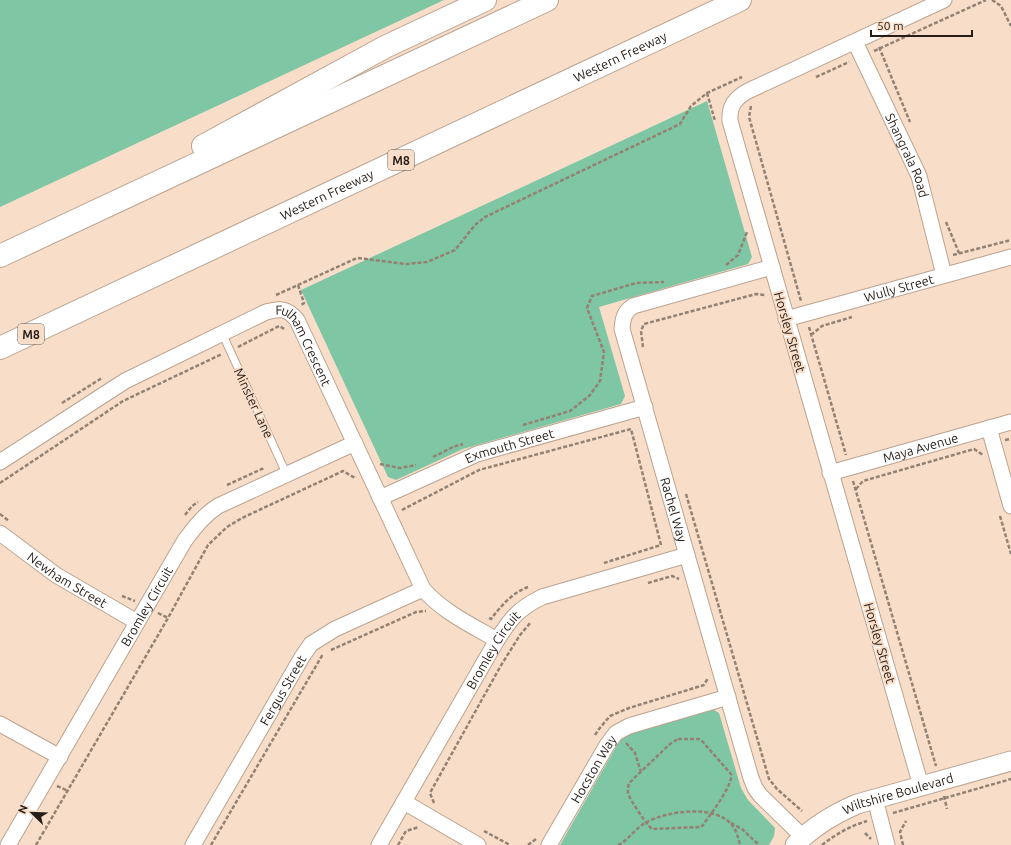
<svg xmlns="http://www.w3.org/2000/svg" width="1011" height="845" font-family="Ubuntu,sans-serif">
<style>
.green{fill:#7fc6a4}
.lines{fill:none;stroke-linecap:round;stroke-linejoin:round}
.service-casing{stroke:#bba38f;stroke-width:9}
.minor-casing{stroke:#bba38f;stroke-width:17}
.tertiary-casing{stroke:#bba38f;stroke-width:21}
.motorway-casing{stroke:#bba38f;stroke-width:24}
.path{stroke:#938273;stroke-width:2.5;stroke-dasharray:4 2;stroke-linecap:butt}
.service{stroke:#fff;stroke-width:7}
.minor{stroke:#fff;stroke-width:15}
.tertiary{stroke:#fff;stroke-width:19}
.motorway{stroke:#fff;stroke-width:22}
.labels{text-anchor:middle;dominant-baseline:central;stroke-width:4;stroke-linejoin:round;paint-order:stroke}
.shield{fill:#f8dec9;stroke:#65574c;stroke-width:1}
.shield-label{font-size:12px;font-weight:bold;fill:#261d16}
.street-label{font-size:13px;fill:#261d16;stroke:#f8dec9}
</style>
<rect width="100%" height="100%" fill="#f8dec9"/>
<!-- green -->
<path class="green" d="M0 0H444L0 207Z
M707 101 752 257 748 264 599 307 625 396 621 404 463 449 396 480 388 477 301 290Z
M714 710 719 713 741 788 748 800 775 828 774 836 769 845H560L620 740 627 734 707 711Z"/>
<g class="lines">
<!-- service casing -->
<g class="service-casing">
<path id="service" d="M222 333 286 473"/>
</g>
<!-- minor casing -->
<g class="minor-casing">
<g id="minor">
<path id="s1" d="M855 42 919 176 944 275"/>
<path id="s2" d="M772 267 633 306C624 312 623 318 622 329L751 778 755 788 760 795 803 837"/>
<path id="s3" d="M786 319 1011 257"/>
<path d="M989 428 1011 506"/>
<path id="s4" d="M0 462 125 381 266 312C280 308 287 308 297 320L423 589C443 612 471 625 497 640"/>
<path id="s5" d="M830 473 1011 422"/>
<path id="s6" d="M380 498 477 454 645 407"/>
<path id="s7" d="M0 533 56 575 137 622"/>
<path d="M0 724 60 757"/>
<path d="M921 786 730 121C729 106 735 98 748 91L944 0"/>
<path d="M875 799 887 845"/>
<path d="M404 802 478 845"/>
<path id="s8" d="M8 845 185 540C195 527 204 515 218 506L355 443"/>
<path id="s9" d="M193 845 302 657 311 644 335 629 423 589"/>
<path id="s10" d="M379 845 497 640C511 618 518 609 542 597L687 555"/>
<path id="s11" d="M549 845 607 745 616 733 629 726 728 697"/>
</g>
</g>
<!-- tertiary casing -->
<g class="tertiary-casing">
<g id="tertiary">
<path id="s12" d="M795 845C813 826 834 814 857 804L1011 761"/>
</g>
</g>
<!-- motorway casing -->
<g class="motorway-casing">
<g id="motorway">
<path d="M203 146 385 47 485 0"/>
<path d="M0 256 547 0"/>
<path id="s13" d="M0 348 740 0"/>
</g>
</g>
<!-- path -->
<path class="path" d="M992 0 1001 6 1011 26
M879 47 910 122
M874 51 986 0
M816 77 849 62
M707 93 715 121
M751 106 749 117 801 301
M946 222 959 253
M953 255 1011 240
M726 265 738 255 747 232
M298 285 304 303 300 306
M276 295 357 258 406 264 427 262 455 250 475 225 485 217 680 124 691 106 707 93 742 77
M809 327 846 455
M811 335 822 326 852 317
M238 347 279 326 286 330
M643 347 641 331 644 324 756 294 765 295
M62 403 102 378
M523 425 570 411 590 395 600 381 604 352 587 308 592 296 636 283 664 282
M1005 440 1011 439
M433 457 453 447 463 444
M380 464 400 468 416 465
M853 481 936 766
M0 483 123 401 222 354
M227 485 264 468
M856 489 863 481 974 449 983 455
M686 494 769 779 777 789 802 811
M402 510 479 470 631 429 661 545 604 563
M0 514 9 521
M185 515 192 506 198 502
M1000 516 1011 554
M648 583 672 576 679 579
M122 596 135 601
M158 613 168 618
M489 618 491 619C501 606 512 593 528 587
M331 650 416 612 426 611
M595 735 599 729 610 716 629 708 704 685 708 678
M678 739H699L702 741 731 774C734 784 710 815 703 825L701 827 652 829C646 824 630 800 628 793 628 789 628 786 629 783L670 744Z
M626 743 635 753 641 772
M57 786 68 791
M944 796 947 809
M434 803 430 793 500 667 520 635 531 622
M893 813 1011 779
M731 823 742 829 759 845
M484 831 510 845
M865 833 871 839
M36 845 168 618 208 545 227 527 242 518 343 471 355 478 356 477
M211 845 323 654
M398 845 406 831 419 827
M528 845 536 839
M618 845C628 841 635 828 647 822 667 811 715 804 732 825 737 831 738 838 740 845
M822 845C836 834 850 826 867 821
M903 845 900 832 906 821"/>
<!-- service -->
<use href="#service" class="service"/>
<!-- minor -->
<use href="#minor" class="minor"/>
<!-- tertiary -->
<use href="#tertiary" class="tertiary"/>
<!-- motorway -->
<use href="#motorway" class="motorway"/>
</g>
<g class="labels">
<!-- shield labels -->
<g class="shield">
<rect x="388" y="150" width="26" height="20" rx="3"/>
<rect x="18" y="324" width="26" height="20" rx="3"/>
</g>
<g class="shield-label">
<text x="401" y="160">M8</text>
<text x="31" y="334">M8</text>
</g>
<!-- street labels -->
<g class="street-label">
<text stroke="none"><textPath href="#s13" startOffset="685">Western Freeway</textPath></text>
<text stroke="none"><textPath href="#s1" startOffset="125">Shangrala Road</textPath></text>
<text stroke="none"><textPath href="#s13" startOffset="361">Western Freeway</textPath></text>
<text stroke="none"><textPath href="#s3" startOffset="117">Wully Street</textPath></text>
<text transform="translate(790 332) rotate(74)">Horsley Street</text>
<text stroke="none"><textPath href="#s4" startOffset="364">Fulham Crescent</textPath></text>
<text transform="translate(254 403) rotate(65)">Minster Lane</text>
<text stroke="none"><textPath href="#s6" startOffset="140">Exmouth Street</textPath></text>
<text stroke="none"><textPath href="#s5" startOffset="94">Maya Avenue</textPath></text>
<text stroke="none"><textPath href="#s2" startOffset="359">Rachel Way</textPath></text>
<text stroke="none"><textPath href="#s7" startOffset="82">Newham Street</textPath></text>
<text stroke="none"><textPath href="#s8" startOffset="276">Bromley Circuit</textPath></text>
<text transform="translate(880 643) rotate(74)">Horsley Street</text>
<text stroke="none"><textPath href="#s10" startOffset="226">Bromley Circuit</textPath></text>
<text stroke="none"><textPath href="#s9" startOffset="179">Fergus Street</textPath></text>
<text stroke="none"><textPath href="#s11" startOffset="88">Hocston Way</textPath></text>
<text stroke="none"><textPath href="#s12" startOffset="117">Wiltshire Boulevard</textPath></text>
</g>
</g>
<!-- north arrow -->
<g transform="translate(32 813) rotate(293)" stroke="#f8dec9" stroke-width="3" paint-order="stroke">
<path d="M0-3L7 15L0 10L-7 15Z" fill="#261d16"/>
<text y="-6" font-size="11" font-weight="bold" text-anchor="middle" fill="#261d16">N</text>
</g>
<!-- scale -->
<path d="M871 30v6h101v-6" fill="none" stroke="#261d16" stroke-width="2"/>
<text x="877" y="30" font-size="12" fill="#261d16" stroke="#f8dec9" stroke-width="3" paint-order="stroke">50 m</text>
</svg>
